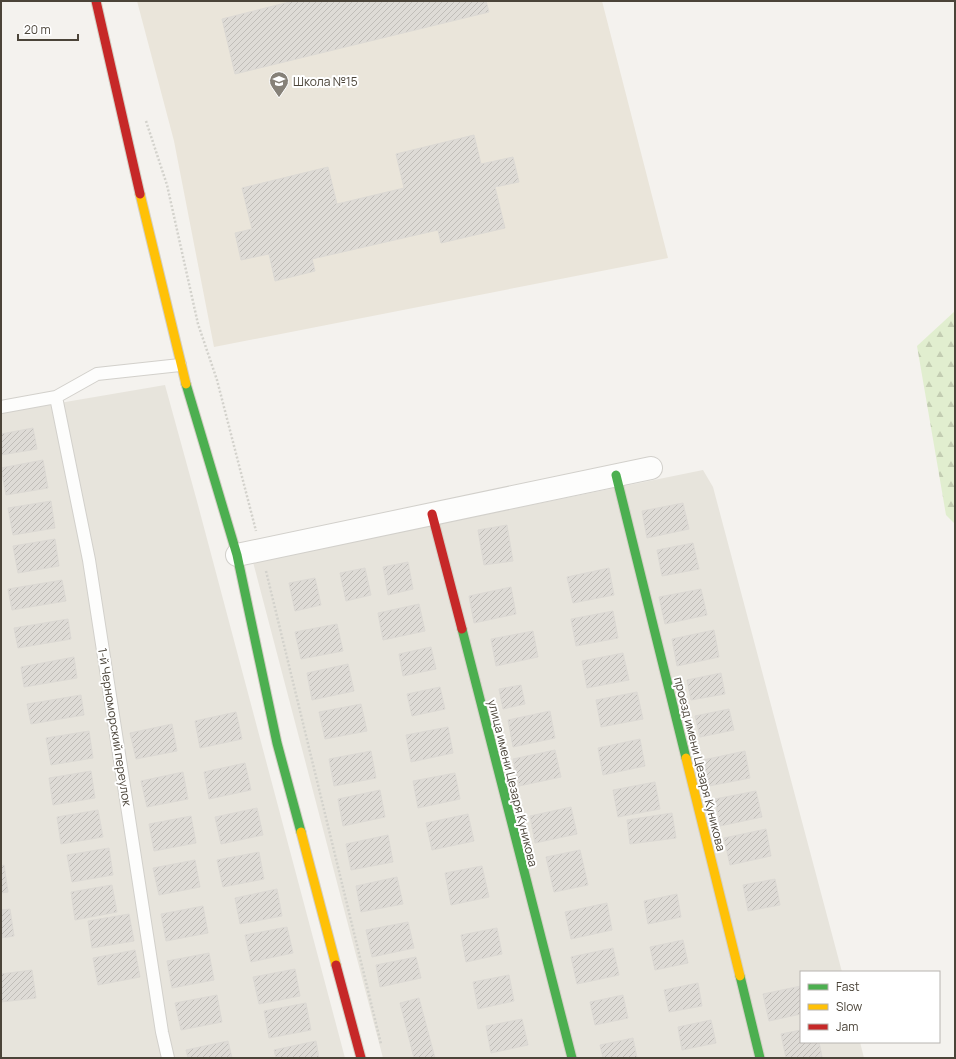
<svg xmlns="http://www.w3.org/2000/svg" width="956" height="1059" font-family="Manrope,sans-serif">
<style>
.residential{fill:#e7e4dc}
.education{fill:#eae5da}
.forest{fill:url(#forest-firs)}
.building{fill:url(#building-hatch);stroke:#dcd9d4}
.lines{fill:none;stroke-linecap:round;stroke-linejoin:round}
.lane-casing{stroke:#d2d0cb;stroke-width:14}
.street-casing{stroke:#d2d0cb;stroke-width:24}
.fast-casing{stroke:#d3cfc5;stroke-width:11}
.slow-casing{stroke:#d3cfc5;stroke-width:11}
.jam-casing{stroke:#d3cfc5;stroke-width:11}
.path{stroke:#d3d2cc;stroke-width:2.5;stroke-dasharray:2 2;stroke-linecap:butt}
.lane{stroke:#fdfdfc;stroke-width:12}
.street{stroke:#fdfdfc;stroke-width:22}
.fast{stroke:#4caf50;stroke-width:9}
.slow{stroke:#ffc107;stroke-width:9}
.jam{stroke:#c62828;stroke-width:9}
.labels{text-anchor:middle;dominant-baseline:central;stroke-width:4;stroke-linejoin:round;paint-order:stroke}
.poi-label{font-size:12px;fill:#4b4439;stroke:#fff;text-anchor:start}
.street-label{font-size:12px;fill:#4b4439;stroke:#fff}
</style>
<defs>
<pattern id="forest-firs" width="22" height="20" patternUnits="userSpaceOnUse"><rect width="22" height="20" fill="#e1eecf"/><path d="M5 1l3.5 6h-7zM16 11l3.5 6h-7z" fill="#c3cdb2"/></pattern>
<pattern id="building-hatch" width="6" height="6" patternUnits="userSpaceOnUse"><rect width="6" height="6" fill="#dedbd6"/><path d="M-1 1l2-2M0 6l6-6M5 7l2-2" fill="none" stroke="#c0bdb8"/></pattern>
</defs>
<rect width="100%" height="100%" fill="#f4f2ee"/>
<!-- residential -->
<path class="residential" d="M165 385 198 505 345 1058H1V413Z
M703 470 713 487 842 972H801V1042H860L864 1058H383L253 562Z"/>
<!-- education -->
<path class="education" d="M137 1H602L668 258 214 347 174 141Z"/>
<!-- forest -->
<path class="forest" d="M955 311V524L946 515 917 346Z"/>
<!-- building -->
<path class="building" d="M293 1H486L489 12 235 74 222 19Z
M474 135 481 164 513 157 519 182 495 187 505 228 441 243 438 230 312 259 315 271 275 281 269 254 241 260 235 233 252 229 242 188 328 167 337 204 404 188 396 154Z
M33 428 37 449 1 455V434Z
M43 460 48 488 6 495 1 468Z
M51 501 55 528 13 535 8 508Z
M683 503 689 529 647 538 642 511Z
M507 525 513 561 484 565 478 530Z
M55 539 59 566 18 573 13 546Z
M693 543 699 569 662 576 657 550Z
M408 562 413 589 388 595 383 567Z
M365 568 371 595 346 601 340 573Z
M609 568 614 595 573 603 567 577Z
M315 578 321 605 295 611 289 583Z
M62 580 66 601 12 610 8 589Z
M511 587 516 614 474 623 469 596Z
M701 589 707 615 665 624 659 597Z
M419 604 425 631 383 640 378 613Z
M613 611 618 638 576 646 571 619Z
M68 619 71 639 18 648 14 628Z
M337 624 343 651 301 659 295 632Z
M714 630 719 657 677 666 672 639Z
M533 631 538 657 496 666 491 639Z
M431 647 436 669 403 676 399 654Z
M623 653 629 680 587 688 582 661Z
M74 657 77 678 24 687 21 667Z
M348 664 354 691 312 700 307 673Z
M721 673 725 694 691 700 687 680Z
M521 685 525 704 503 709 499 689Z
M440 687 445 709 412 716 407 694Z
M637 692 643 719 601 727 596 700Z
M81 695 84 715 31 724 27 704Z
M361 704 367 731 325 739 319 712Z
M729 709 734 730 700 737 695 716Z
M550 711 555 738 513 747 508 720Z
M236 712 242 739 200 748 195 721Z
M172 724 177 751 136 759 130 733Z
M448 727 453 753 411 762 406 735Z
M89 731 93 758 51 765 46 738Z
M640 739 645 766 603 775 598 748Z
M555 750 561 777 519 786 513 759Z
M371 751 376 778 334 786 329 759Z
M745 751 750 778 709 786 703 760Z
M245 763 251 790 209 799 204 772Z
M91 771 95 798 53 805 49 778Z
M183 772 188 799 147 807 141 781Z
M455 773 460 799 418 808 413 781Z
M655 782 660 809 618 817 613 790Z
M380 790 385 817 343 826 338 799Z
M756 791 762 817 720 826 715 799Z
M571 807 577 834 535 843 530 816Z
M257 808 263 835 221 844 215 817Z
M98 810 103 837 61 844 57 817Z
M672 813 676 838 630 844 627 820Z
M468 814 474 841 432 850 426 823Z
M191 816 196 843 154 851 149 824Z
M766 829 771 856 730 865 724 838Z
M388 835 393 862 351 870 346 844Z
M109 848 113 875 72 882 67 855Z
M580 850 588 885 554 892 546 857Z
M259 852 264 879 223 887 217 860Z
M195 860 200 887 159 895 153 868Z
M4 865 8 892 1 893V866Z
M482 866 489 897 451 905 445 873Z
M397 877 403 904 361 912 356 886Z
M775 879 780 905 748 911 743 885Z
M112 885 117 912 75 920 71 892Z
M277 889 282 916 240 924 235 898Z
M677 894 681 917 648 924 644 901Z
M607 903 612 930 571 939 565 912Z
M203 906 208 933 166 941 161 914Z
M10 909 14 936 1 938V910Z
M129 914 134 941 92 948 88 921Z
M408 922 414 948 372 957 366 930Z
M287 927 293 953 251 962 245 935Z
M497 928 502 954 466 962 461 935Z
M683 940 688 963 655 970 650 947Z
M613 948 619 975 577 984 571 957Z
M135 950 140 977 98 985 93 958Z
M209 953 214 980 172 988 167 961Z
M416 957 421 978 380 987 376 965Z
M295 969 300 996 259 1004 253 977Z
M32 970 36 998 1 1002V974Z
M509 975 514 1001 478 1009 473 982Z
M698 983 702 1006 669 1012 664 990Z
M801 986V1014L769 1021 763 994Z
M217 995 222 1022 181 1030 175 1003Z
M623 995 628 1018 595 1025 590 1002Z
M419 998 435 1058H414L400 1003Z
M306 1003 311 1030 269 1038 264 1011Z
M522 1019 528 1045 491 1053 486 1026Z
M711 1020 716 1043 682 1050 678 1027Z
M801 1030V1042H819L822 1057 786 1058 781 1034Z
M633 1038 637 1058H603L600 1045Z
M228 1041 232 1058H188L186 1050Z
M316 1041 319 1058H276L274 1050Z"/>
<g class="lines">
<!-- lane casing -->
<g class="lane-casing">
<path id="lane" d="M56 397 89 560 162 1032 168 1058
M1 407 56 397 97 374 180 365"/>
</g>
<!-- street casing -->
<g class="street-casing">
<path id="street" d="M237 555 651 468"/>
</g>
<!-- fast casing -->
<g class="fast-casing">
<path id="fast" d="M186 384 237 555 277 743 301 832
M616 475 686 758
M462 629 572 1058
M740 976 760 1058"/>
</g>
<!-- slow casing -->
<g class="slow-casing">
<path id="slow" d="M140 194 186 384
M686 758 740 976
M301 832 336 965"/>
</g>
<!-- jam casing -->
<g class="jam-casing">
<path id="jam" d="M96 1 140 194
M432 514 462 629
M336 965 361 1058"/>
</g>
<!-- path -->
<path class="path" d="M146 121 167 185 198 324 217 380 256 531
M266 571 381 1044"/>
<!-- lane -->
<use href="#lane" class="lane"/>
<!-- street -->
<use href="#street" class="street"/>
<!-- fast -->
<use href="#fast" class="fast"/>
<!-- slow -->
<use href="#slow" class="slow"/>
<!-- jam -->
<use href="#jam" class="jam"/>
</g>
<!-- icons -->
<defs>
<g id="school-pin" transform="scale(1)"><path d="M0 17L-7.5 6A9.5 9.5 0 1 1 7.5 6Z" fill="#868178" stroke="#fff"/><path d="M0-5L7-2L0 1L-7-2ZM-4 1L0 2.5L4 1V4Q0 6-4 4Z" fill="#fff"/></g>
</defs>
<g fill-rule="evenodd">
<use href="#school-pin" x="279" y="81"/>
</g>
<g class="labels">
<!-- poi labels -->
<g class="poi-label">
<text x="293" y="81">Школа №15</text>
</g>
<!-- street labels -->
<g class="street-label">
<text transform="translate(115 727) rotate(81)">1-й Черноморский переулок</text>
<text transform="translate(700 764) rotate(76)">проезд имени Цезаря Куникова</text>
<text transform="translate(513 783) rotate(76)">улица имени Цезаря Куникова</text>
</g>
</g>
<!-- border -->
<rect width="956" height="1059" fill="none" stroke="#4b4439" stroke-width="4"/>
<!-- legend -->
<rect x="800" y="971" width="140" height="72" fill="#ffffff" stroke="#b7b4b0"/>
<rect x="808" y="984" width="20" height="6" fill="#4caf50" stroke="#b7b4b0"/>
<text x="836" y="991" font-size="12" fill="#4b4439">Fast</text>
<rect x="808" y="1004" width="20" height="6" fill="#ffc107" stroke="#b7b4b0"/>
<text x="836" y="1011" font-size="12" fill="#4b4439">Slow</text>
<rect x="808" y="1024" width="20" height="6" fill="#c62828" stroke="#b7b4b0"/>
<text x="836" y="1031" font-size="12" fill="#4b4439">Jam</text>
<!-- scale -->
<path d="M18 34v6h60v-6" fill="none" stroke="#4b4439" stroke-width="2"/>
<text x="24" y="34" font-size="12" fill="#4b4439" stroke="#ffffff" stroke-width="3" paint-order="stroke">20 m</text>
</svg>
